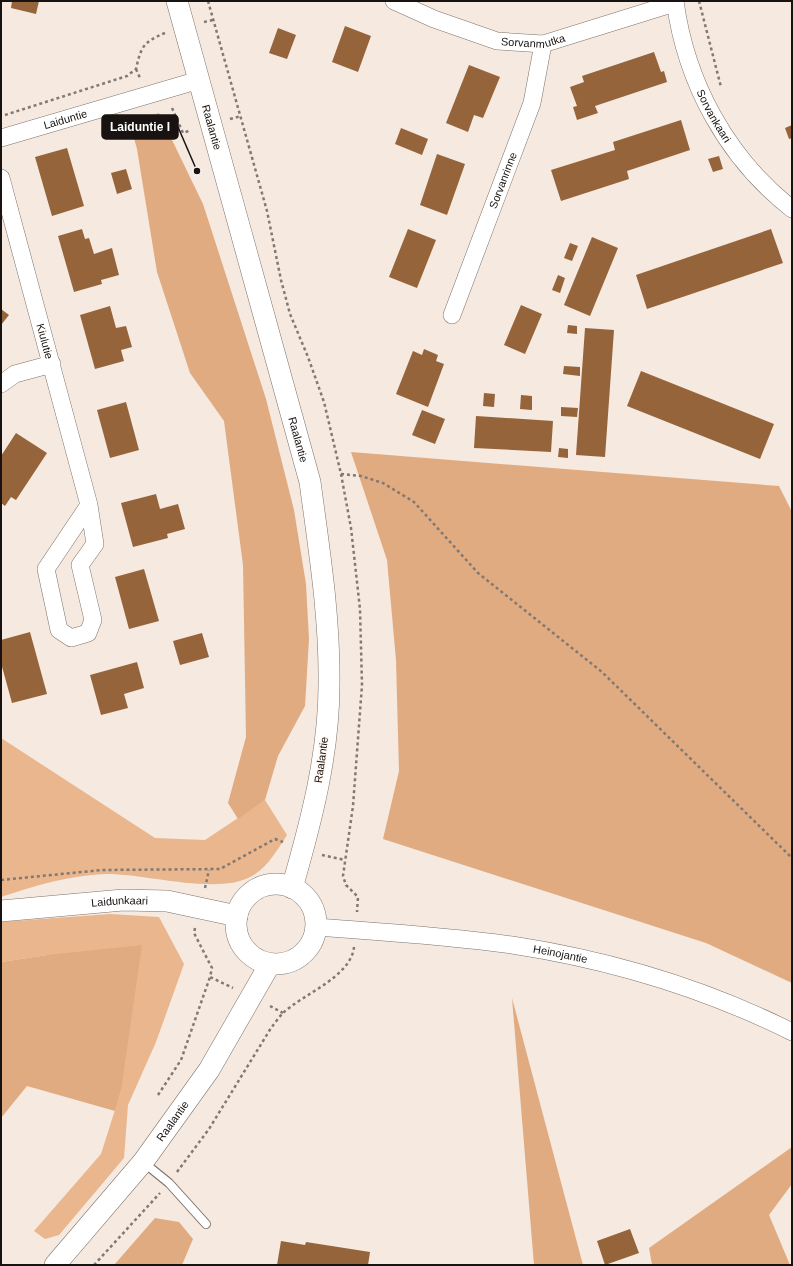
<svg xmlns="http://www.w3.org/2000/svg" width="793" height="1266" font-family="Arial,sans-serif">
<style>
.green{fill:#e9b68e}
.forest{fill:#e1ab81}
.building{fill:#95643b}
.lines{fill:none;stroke-linecap:round;stroke-linejoin:round}
.service-casing{stroke:#7e736b;stroke-width:10}
.minor-casing{stroke:#7e736b;stroke-width:18}
.tertiary-casing{stroke:#7e736b;stroke-width:22}
.path{stroke:#817973;stroke-width:2.5;stroke-dasharray:3 3;stroke-linecap:butt}
.service{stroke:#fff;stroke-width:8}
.minor{stroke:#fff;stroke-width:17}
.tertiary{stroke:#fff;stroke-width:21}
.labels{text-anchor:middle;dominant-baseline:central;stroke-width:3;stroke-linejoin:round;paint-order:stroke}
.street-label{font-size:11px;fill:#181310;stroke:#fff7f2}
.leader{fill:none;stroke:#181310;stroke-width:1.5}
.callout-dot{fill:#181310;stroke:#fff7f2;stroke-width:1.5}
.callout{fill:#181310;stroke:#181310;stroke-width:1.5}
.callout-label{font-size:12px;text-anchor:middle;font-weight:bold;fill:#fff}
</style>
<rect width="100%" height="100%" fill="#f5e9e0"/>
<!-- green -->
<path class="green" d="M1 738 155 838 205 840 265 800 287 835C277 850 268 867 252 876 218 896 144 873 105 874 68 876 36 885 1 897Z
M110 914 159 917 184 964 156 1042 128 1105 124 1158 59 1235 45 1239 34 1231 101 1154 121 1091 47 955 1 962V922Z"/>
<!-- forest -->
<path class="forest" d="M159 113 203 204 266 399 294 510 306 584 309 639 305 706 278 756 265 800 238 819 228 803 246 737 243 565 224 421 190 373 157 272 137 149 130 124Z
M351 452 779 486 792 512V983L706 943 383 839 399 771 396 660 387 560Z
M142 945 121 1091 115 1111 27 1086 1 1118V962L47 955Z
M512 998 583 1265H534Z
M792 1147V1184L769 1215 790 1265H652L649 1248Z
M155 1218 179 1222 193 1239 182 1265H114Z"/>
<!-- building -->
<path class="building" d="M12 1H39L36 14 11 8Z
M345 26 371 36 358 72 332 62Z
M278 28 296 35 287 59 269 53Z
M654 52 661 72 664 71 667 82 595 106 598 113 577 120 573 107 577 106 570 87 584 82 582 76Z
M469 65 500 77 483 118 474 115 468 132 446 123Z
M681 120 690 150 627 171 629 179 561 201 551 170 615 150 613 142Z
M792 125V138L789 139 785 128Z
M401 128 428 139 422 155 395 144Z
M67 148 84 206 52 216 35 157Z
M437 154 465 164 447 215 420 205Z
M719 156 723 169 713 172 708 159Z
M126 169 132 189 117 194 111 173Z
M82 229 85 239 89 238 94 254 112 248 119 275 101 280 102 284 74 292 58 236Z
M408 229 436 240 417 288 389 277Z
M771 229 783 263 647 309 636 275Z
M592 237 618 248 590 316 564 305Z
M570 243 578 246 572 261 564 258Z
M558 275 565 278 560 293 552 290Z
M521 305 542 314 525 354 504 345Z
M110 306 116 328 126 326 132 347 121 350 124 361 95 369 80 315Z
M1 309 9 315 1 325Z
M568 325 577 326V334L567 333Z
M585 328 614 330 605 457 576 455Z
M424 349 438 355 436 361 444 364 428 407 396 394 413 351 422 355Z
M564 366 580 367V376L563 374Z
M641 371 774 424 760 459 627 406Z
M484 393 495 394 494 407 483 406Z
M521 395 532 396V410L520 409Z
M126 402 139 450 110 458 97 410Z
M561 407 578 408 577 417 561 416Z
M422 410 445 419 435 444 412 435Z
M476 416 553 421 551 452 474 448Z
M16 433 47 453 16 500 11 497 5 506 1 503V456Z
M559 448 568 449V458L558 457Z
M156 494 160 509 178 504 185 529 167 534 168 538 133 547 121 503Z
M144 569 159 621 129 629 115 577Z
M30 632 47 694 12 703 1 663V640Z
M202 633 209 657 180 665 173 641Z
M137 662 144 688 124 694 128 708 101 715 90 675Z
M630 1229 639 1253 605 1265 597 1241Z
M281 1241 305 1245 306 1242 370 1252 368 1265H277Z"/>
<g class="lines">
<!-- service casing -->
<g class="service-casing">
<path id="service" d="M143 1162 169 1183 206 1224"/>
</g>
<!-- minor casing -->
<g class="minor-casing">
<g id="minor">
<path id="s1" d="M394 1 434 19 497 41 543 44 675 3"/>
<path id="s2" d="M675 1C686 83 727 158 792 209"/>
<path id="s3" d="M1 138 199 80"/>
<path id="s4" d="M1 178 89 505 95 544 80 565 93 620 88 633 71 638 59 630 46 569 89 505"/>
<path id="s5" d="M452 315 532 103 543 44"/>
<path d="M1 384 15 374 52 364"/>
<path id="s6" d="M316 927C381 932 447 936 512 945 610 960 704 988 792 1032"/>
</g>
</g>
<!-- tertiary casing -->
<g class="tertiary-casing">
<g id="tertiary">
<path id="s7" d="M177 1 310 482C319 549 330 617 329 685 329 754 311 822 292 888"/>
<circle cx="276" cy="924" r="40"/>
<path id="s8" d="M1 911 123 900 167 901 237 916"/>
<path id="s9" d="M55 1265 143 1162 209 1070 270 964"/>
</g>
</g>
<!-- path -->
<path class="path" d="M208 1 267 211 281 280 290 314 308 357 324 402 341 474 351 528 360 609 362 685 353 806 343 876 346 885 358 897 357 912
M699 1 721 87
M204 22 213 20
M136 69 140 78
M172 108 183 133 191 130
M5 115 127 76 136 69C141 47 143 42 165 33
M230 119 241 116
M341 474 361 476 383 483 414 502 478 573 602 672 792 858
M322 855 345 860
M1 880 102 870 220 869 275 839 283 842
M205 888 209 870
M195 928 194 933 212 968 210 977 233 988
M270 1006 283 1013
M158 1095 181 1060 210 977
M177 1172 209 1129 271 1028C275 1023 279 1017 283 1013 303 994 351 977 354 947
M94 1265 160 1193"/>
<!-- service -->
<use href="#service" class="service"/>
<!-- minor -->
<use href="#minor" class="minor"/>
<!-- tertiary -->
<use href="#tertiary" class="tertiary"/>
</g>
<g class="labels">
<!-- street labels -->
<g class="street-label">
<text stroke="none"><textPath href="#s1" startOffset="147">Sorvanmutka</textPath></text>
<text stroke="none"><textPath href="#s2" startOffset="122">Sorvankaari</textPath></text>
<text stroke="none"><textPath href="#s3" startOffset="67">Laiduntie</textPath></text>
<text stroke="none"><textPath href="#s7" startOffset="131">Raalantie</textPath></text>
<text stroke="none"><textPath href="#s5" startOffset="144">Sorvanrinne</textPath></text>
<text stroke="none"><textPath href="#s4" startOffset="169">Kiulutie</textPath></text>
<text stroke="none"><textPath href="#s7" startOffset="455">Raalantie</textPath></text>
<text transform="translate(321 760) rotate(-82)">Raalantie</text>
<text stroke="none"><textPath href="#s8" startOffset="119">Laidunkaari</textPath></text>
<text stroke="none"><textPath href="#s6" startOffset="246">Heinojantie</textPath></text>
<text stroke="none"><textPath href="#s9" startOffset="186">Raalantie</textPath></text>
</g>
</g>
<!-- callouts -->
<path class="leader" d="M197 171L178 127"/>
<circle class="callout-dot" cx="197" cy="171" r="4"/>
<rect class="callout" x="102" y="115" width="76" height="24" rx="4"/>
<g class="callout-label">
<text x="140" y="131">Laiduntie I</text>
</g>
<!-- border -->
<rect width="793" height="1266" fill="none" stroke="#181310" stroke-width="4"/>
</svg>
